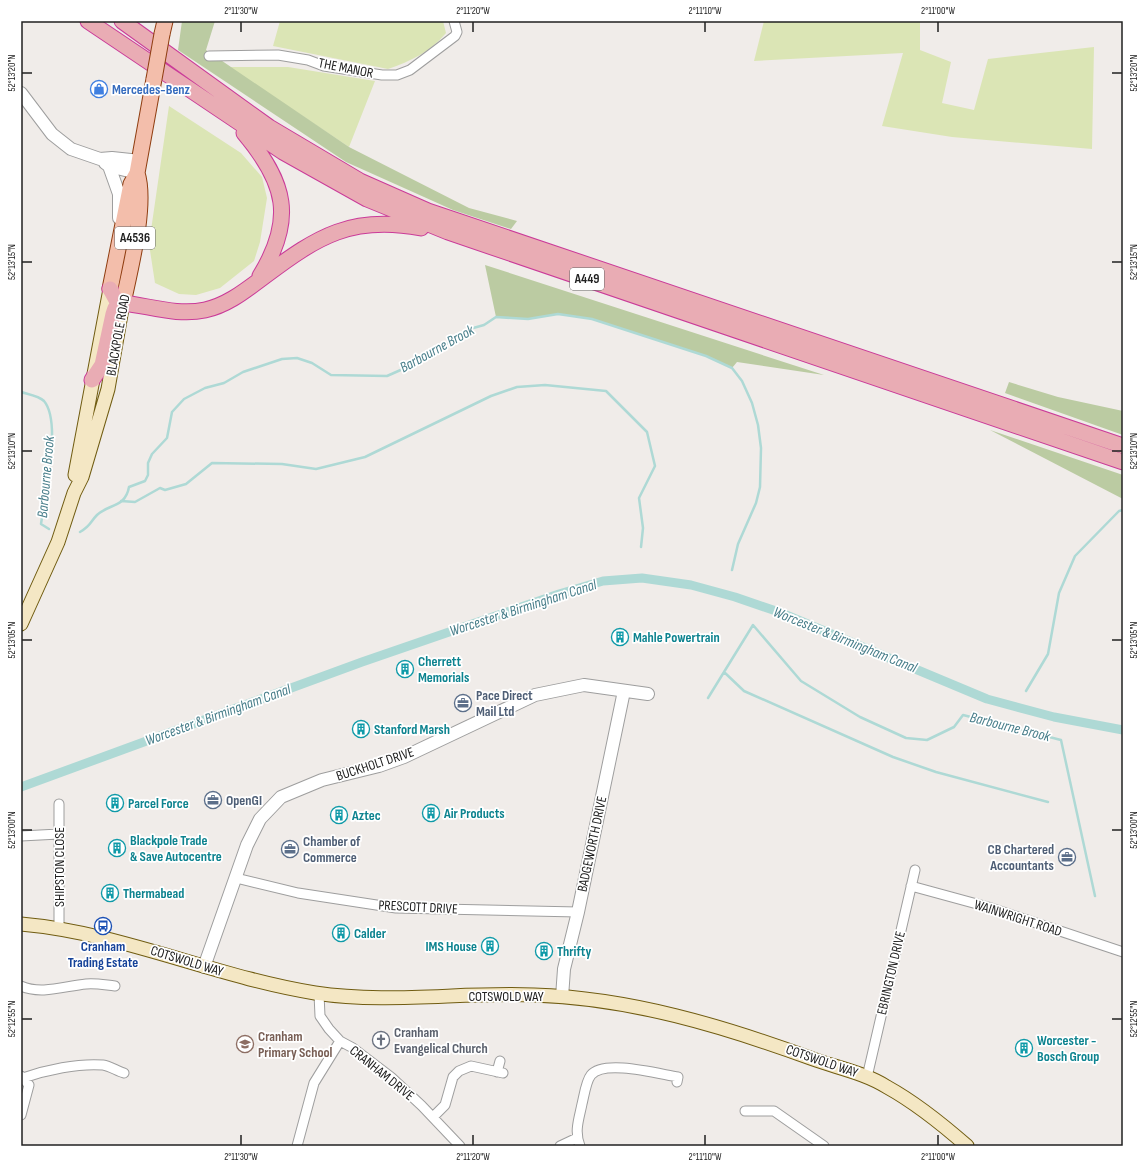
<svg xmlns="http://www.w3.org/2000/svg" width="1144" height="1167" font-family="'Sofia Sans Condensed',sans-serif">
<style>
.grass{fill:#dbe5b5}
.forest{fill:#bbcba2}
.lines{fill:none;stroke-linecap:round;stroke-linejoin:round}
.stream{stroke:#aed9d5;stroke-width:2.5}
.canal{stroke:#aed9d5;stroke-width:9}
.minor-casing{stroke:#9e9e9e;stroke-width:11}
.tertiary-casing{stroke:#9e9e9e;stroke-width:14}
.secondary-casing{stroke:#705c11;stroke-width:15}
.primary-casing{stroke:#8f3d10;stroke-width:17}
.trunk-casing{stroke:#ca3b99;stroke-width:17}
.minor{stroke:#fff;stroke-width:9}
.tertiary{stroke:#fff;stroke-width:12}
.secondary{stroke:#f4e7c4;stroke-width:13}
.primary{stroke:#f3beab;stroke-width:15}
.trunk{stroke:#e9acb4;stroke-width:15}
.primary-bridge-casing{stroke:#8f3d10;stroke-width:17;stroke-linecap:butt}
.primary-bridge{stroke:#f3beab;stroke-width:15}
.ticks{fill:none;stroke:#212121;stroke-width:1.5}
.labels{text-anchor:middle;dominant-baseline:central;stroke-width:3.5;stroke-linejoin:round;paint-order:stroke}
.shield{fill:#fff;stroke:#646464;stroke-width:1}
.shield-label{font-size:13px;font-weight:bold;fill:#212121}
.street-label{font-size:14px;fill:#212121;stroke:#fff}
.shop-label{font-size:14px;font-weight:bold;fill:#366cbe;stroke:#fff;text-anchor:start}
.culture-label{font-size:14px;font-weight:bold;fill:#0d838f;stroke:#fff;text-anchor:start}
.service-label{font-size:14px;font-weight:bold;fill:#4e5e75;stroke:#fff;text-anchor:start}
.transit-label{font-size:14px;font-weight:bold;fill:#164399;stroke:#fff}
.worship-label{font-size:14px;font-weight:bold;fill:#5b616d;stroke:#fff;text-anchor:start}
.education-label{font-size:14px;font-weight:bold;fill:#785e54;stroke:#fff;text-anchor:start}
.water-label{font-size:15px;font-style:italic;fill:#487e8a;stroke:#fff}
.neatline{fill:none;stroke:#212121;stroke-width:1.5}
.ticks-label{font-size:10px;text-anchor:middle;fill:#212121}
</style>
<rect width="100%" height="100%" fill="#f0ece9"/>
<!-- grass -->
<path class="grass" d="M280 21H443L446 33C430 52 411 61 388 69L273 46Z
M764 21H920V50L951 62 942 103 974 110 988 59 1094 47 1092 149 952 137 882 126 903 53 754 61Z
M229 67H288L375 81 349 147Z
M169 106 241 153 262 177 267 198 260 242 254 261 220 288 196 295 179 294 155 283 149 244Z"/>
<!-- forest -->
<path class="forest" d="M182 21H215L206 50 349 147 469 208 517 221 511 229 453 210 346 162 178 50Z
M485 265 824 375 737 362 732 368 706 356 592 319 558 314 528 319 496 317Z
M1009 382 1058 397 1123 411V435L1005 393Z
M990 430 1123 475V499Z"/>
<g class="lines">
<!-- stream -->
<path class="stream" d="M21 392C27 394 39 396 44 401 62 422 45 497 41 524L49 529
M121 501 135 502 160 488 165 490 186 484 212 463 282 464 316 469 365 457 491 396 517 387 545 385 606 391 647 432 655 466 639 498 643 528 641 547
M80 532C91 526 90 522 97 515 104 508 114 507 122 501 126 497 128 493 129 487L145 481 148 475V463L152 454 167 438 172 412 184 399 205 388 224 383 243 372 282 359 297 358 312 363 331 375 387 376 421 361 439 347 454 340 466 330 484 325 496 317 528 319 558 314 592 319 706 356 732 368 742 381 752 403 758 425 761 448 760 487 756 503 738 544 732 570
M1026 691 1048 654 1059 593 1075 556 1119 511 1123 510
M708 698 724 672
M1048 802 936 772 893 757 744 691 724 672 753 625 801 681 860 717 906 738 927 740 954 727 963 715 1061 740 1095 896"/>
<!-- canal -->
<path class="canal" d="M21 787 362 662 559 594 603 581 642 578 691 585 735 597 779 612 987 699 1054 717 1123 730"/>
<!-- minor casing -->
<g class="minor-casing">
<path id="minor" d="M209 56 278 55 308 60 324 66 382 75H397L410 70 455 36 457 32 454 21
M21 836 59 834
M236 878 298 893 396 908 578 912
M911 886 988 907 1123 952
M59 929V804
M21 986C41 995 65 986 86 984 96 983 105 985 115 986
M319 994 320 1016 329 1029 340 1041 353 1048 391 1077 422 1106 460 1146
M497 1072 500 1061
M21 1076 29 1085 21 1115
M867 1077 915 870
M23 1078C46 1070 78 1063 103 1065 110 1066 117 1071 124 1073
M745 1111H774L824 1146
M433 1117 445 1105 453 1077 459 1071 471 1066 503 1073
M297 1146 314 1083 340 1041
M560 1146 577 1138
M580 1146C574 1131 579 1119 582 1104 584 1096 586 1081 591 1075 604 1059 659 1074 678 1077L677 1082"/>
</g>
<!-- tertiary casing -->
<g class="tertiary-casing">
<path id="tertiary" d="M21 93 52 134 71 149 100 159 112 158 140 161
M105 163 109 166 137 173
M109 166 119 194V218
M204 967 247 845 260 819 281 797 322 780 379 766 404 757 535 695 584 685 648 694
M562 997 564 969 578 912 624 691"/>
</g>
<!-- secondary casing -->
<g class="secondary-casing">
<path id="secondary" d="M75 475 110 289
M21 624 58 542 74 493 82 477 108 389 123 303
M21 924C123 933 215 977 315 993 388 1004 461 992 534 995 630 998 723 1026 813 1059 838 1068 865 1073 887 1087 916 1103 942 1124 967 1146"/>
</g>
<!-- primary casing -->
<g class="primary-casing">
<path id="primary" d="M162 34 165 21
M110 289 131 184 137 173 154 79
M123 303C130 270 147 204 137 173"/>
</g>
<!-- trunk casing -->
<g class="trunk-casing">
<path id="trunk" d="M88 21 283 152 367 199 448 232 1123 462
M122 21 269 127 360 181 428 211 1123 446
M244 133C286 183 295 219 260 276
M110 289 116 300 123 303C150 306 178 316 205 310 228 305 246 290 265 276 318 236 352 215 421 228
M92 380 102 365 113 314 115 308 123 303"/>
</g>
<!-- minor -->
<use href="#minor" class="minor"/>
<!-- tertiary -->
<use href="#tertiary" class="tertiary"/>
<!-- secondary -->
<use href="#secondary" class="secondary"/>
<!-- primary -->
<use href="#primary" class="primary"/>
<!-- trunk -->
<use href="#trunk" class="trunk"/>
<!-- primary-bridge casing -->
<g class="primary-bridge-casing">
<path id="primary-bridge" d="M154 79 162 34"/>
</g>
<!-- primary-bridge -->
<use href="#primary-bridge" class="primary-bridge"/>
</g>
<!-- ticks -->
<path class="ticks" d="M241 22V32M473 22V32M705 22V32M938 22V32M22 73H32M1112 73H1122M22 262H32M1112 262H1122M22 451H32M1112 451H1122M22 640H32M1112 640H1122M22 830H32M1112 830H1122M22 1019H32M1112 1019H1122M241 1135V1145M473 1135V1145M705 1135V1145M938 1135V1145"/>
<!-- icons -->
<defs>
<g id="shop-ring" transform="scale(0.9)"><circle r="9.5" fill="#fff" stroke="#3f7fe0" stroke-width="1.5"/><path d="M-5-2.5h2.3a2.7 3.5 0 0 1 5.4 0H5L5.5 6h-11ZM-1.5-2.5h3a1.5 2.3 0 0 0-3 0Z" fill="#3f7fe0"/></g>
<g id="building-ring" transform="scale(0.9)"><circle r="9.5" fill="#fff" stroke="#0f9aa8" stroke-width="1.5"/><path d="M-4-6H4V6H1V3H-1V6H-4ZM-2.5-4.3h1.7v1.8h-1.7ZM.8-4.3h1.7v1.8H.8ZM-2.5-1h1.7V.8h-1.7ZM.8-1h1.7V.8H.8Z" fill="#0f9aa8"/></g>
<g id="office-ring" transform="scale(0.9)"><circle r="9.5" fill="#fff" stroke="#5c6f8a" stroke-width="1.5"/><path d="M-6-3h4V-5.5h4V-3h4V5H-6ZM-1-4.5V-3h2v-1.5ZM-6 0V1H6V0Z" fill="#5c6f8a"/></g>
<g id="bus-ring" transform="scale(0.9)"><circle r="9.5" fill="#fff" stroke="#1a4fb4" stroke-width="1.5"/><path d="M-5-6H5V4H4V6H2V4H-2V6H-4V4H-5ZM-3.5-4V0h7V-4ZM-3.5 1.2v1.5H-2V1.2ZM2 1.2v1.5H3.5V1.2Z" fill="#1a4fb4"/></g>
<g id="church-ring" transform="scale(0.9)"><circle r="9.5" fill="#fff" stroke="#6b7280" stroke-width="1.5"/><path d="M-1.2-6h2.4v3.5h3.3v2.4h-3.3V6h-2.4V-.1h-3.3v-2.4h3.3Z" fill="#6b7280"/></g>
<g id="school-ring" transform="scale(0.9)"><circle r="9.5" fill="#fff" stroke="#8d6e63" stroke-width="1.5"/><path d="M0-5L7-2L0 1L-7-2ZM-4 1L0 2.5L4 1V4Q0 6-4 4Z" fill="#8d6e63"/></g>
</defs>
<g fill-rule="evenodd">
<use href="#shop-ring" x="99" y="89"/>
<use href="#building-ring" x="620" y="637"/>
<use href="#building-ring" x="405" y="669"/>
<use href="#office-ring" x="463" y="703"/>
<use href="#building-ring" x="361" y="729"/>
<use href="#office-ring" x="213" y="800"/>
<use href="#building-ring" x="115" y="803"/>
<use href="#building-ring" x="431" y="813"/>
<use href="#building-ring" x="339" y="815"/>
<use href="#building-ring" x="117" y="848"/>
<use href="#office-ring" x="290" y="849"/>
<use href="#office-ring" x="1067" y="857"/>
<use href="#building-ring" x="110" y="893"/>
<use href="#bus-ring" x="103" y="926"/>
<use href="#building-ring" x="341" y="933"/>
<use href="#building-ring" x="490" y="946"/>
<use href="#building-ring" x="544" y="951"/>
<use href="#church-ring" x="381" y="1040"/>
<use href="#school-ring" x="245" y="1044"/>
<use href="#building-ring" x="1024" y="1048"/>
</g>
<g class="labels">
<!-- shield labels -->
<g class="shield">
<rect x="115" y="227" width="40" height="22" rx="3"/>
<rect x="570" y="268" width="34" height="22" rx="3"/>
</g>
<g class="shield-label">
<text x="135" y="238">A4536</text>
<text x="587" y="279">A449</text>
</g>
<!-- street labels -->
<g class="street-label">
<text transform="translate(346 68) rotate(11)">THE MANOR</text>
<text transform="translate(118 335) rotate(-80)">BLACKPOLE ROAD</text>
<text transform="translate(375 764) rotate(-18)">BUCKHOLT DRIVE</text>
<text transform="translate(592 844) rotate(-78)">BADGEWORTH DRIVE</text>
<text transform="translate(59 867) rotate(-90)">SHIPSTON CLOSE</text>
<text transform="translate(418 907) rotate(3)">PRESCOTT DRIVE</text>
<text transform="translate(1018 918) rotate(18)">WAINWRIGHT ROAD</text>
<text transform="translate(187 961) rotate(17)">COTSWOLD WAY</text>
<text transform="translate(891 973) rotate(-77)">EBRINGTON DRIVE</text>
<text x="506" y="996">COTSWOLD WAY</text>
<text transform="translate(822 1061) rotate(19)">COTSWOLD WAY</text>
<text transform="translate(382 1073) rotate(39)">CRANHAM DRIVE</text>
</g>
<!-- shop labels -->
<g class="shop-label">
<text x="112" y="89">Mercedes-Benz</text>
</g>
<!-- culture labels -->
<g class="culture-label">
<text x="633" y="637">Mahle Powertrain</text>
<text x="418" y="661">Cherrett<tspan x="418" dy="16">Memorials</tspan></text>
<text x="374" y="729">Stanford Marsh</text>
<text x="128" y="803">Parcel Force</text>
<text x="444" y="813">Air Products</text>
<text x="352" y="815">Aztec</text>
<text x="130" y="840">Blackpole Trade<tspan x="130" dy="16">&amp; Save Autocentre</tspan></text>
<text x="123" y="893">Thermabead</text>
<text x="354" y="933">Calder</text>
<text x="477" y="946" text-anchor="end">IMS House</text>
<text x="557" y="951">Thrifty</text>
<text x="1037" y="1040">Worcester -<tspan x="1037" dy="16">Bosch Group</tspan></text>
</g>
<!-- service labels -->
<g class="service-label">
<text x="476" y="695">Pace Direct<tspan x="476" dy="16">Mail Ltd</tspan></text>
<text x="226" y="800">OpenGI</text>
<text x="303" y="841">Chamber of<tspan x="303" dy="16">Commerce</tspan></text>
<text x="1054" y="849" text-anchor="end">CB Chartered<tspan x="1054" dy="16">Accountants</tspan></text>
</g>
<!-- transit labels -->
<g class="transit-label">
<text x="103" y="946">Cranham<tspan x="103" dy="16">Trading Estate</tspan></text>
</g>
<!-- worship labels -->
<g class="worship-label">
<text x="394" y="1032">Cranham<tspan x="394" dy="16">Evangelical Church</tspan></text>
</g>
<!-- education labels -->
<g class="education-label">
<text x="258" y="1036">Cranham<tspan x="258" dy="16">Primary School</tspan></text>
</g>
<!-- water labels -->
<g class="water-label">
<text transform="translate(437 349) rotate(-29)">Barbourne Brook</text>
<text transform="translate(46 477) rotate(-85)">Barbourne Brook</text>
<text transform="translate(523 608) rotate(-18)">Worcester &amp; Birmingham Canal</text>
<text transform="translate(845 640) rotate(22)">Worcester &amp; Birmingham Canal</text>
<text transform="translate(218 715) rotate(-20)">Worcester &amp; Birmingham Canal</text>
<text transform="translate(1010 727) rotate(14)">Barbourne Brook</text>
</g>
</g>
<!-- border -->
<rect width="1144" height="1167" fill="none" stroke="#ffffff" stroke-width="44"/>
<rect x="22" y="22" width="1100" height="1123" class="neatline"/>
<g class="ticks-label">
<text x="241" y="14">2°11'30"W</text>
<text x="473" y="14">2°11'20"W</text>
<text x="705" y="14">2°11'10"W</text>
<text x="938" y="14">2°11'00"W</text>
<text transform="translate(11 73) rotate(-90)" y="4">52°13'20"N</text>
<text transform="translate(1133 73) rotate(-90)" y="4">52°13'20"N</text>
<text transform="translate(11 262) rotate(-90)" y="4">52°13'15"N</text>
<text transform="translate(1133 262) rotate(-90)" y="4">52°13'15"N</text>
<text transform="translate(11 451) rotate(-90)" y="4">52°13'10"N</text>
<text transform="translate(1133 451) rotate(-90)" y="4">52°13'10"N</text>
<text transform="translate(11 640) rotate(-90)" y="4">52°13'05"N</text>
<text transform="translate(1133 640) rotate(-90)" y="4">52°13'05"N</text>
<text transform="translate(11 830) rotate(-90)" y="4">52°13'00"N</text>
<text transform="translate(1133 830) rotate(-90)" y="4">52°13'00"N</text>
<text transform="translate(11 1019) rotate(-90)" y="4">52°12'55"N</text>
<text transform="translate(1133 1019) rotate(-90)" y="4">52°12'55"N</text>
<text x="241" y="1160">2°11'30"W</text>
<text x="473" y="1160">2°11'20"W</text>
<text x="705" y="1160">2°11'10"W</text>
<text x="938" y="1160">2°11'00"W</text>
</g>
</svg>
